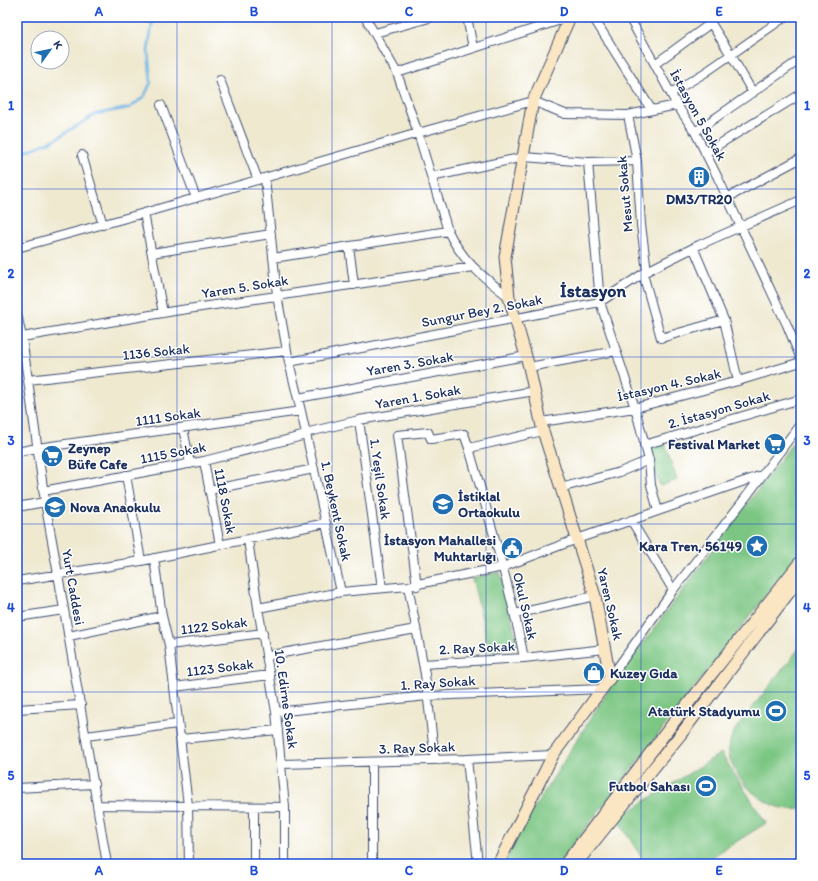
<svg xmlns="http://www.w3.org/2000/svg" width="818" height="881" font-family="Itim,sans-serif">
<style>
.green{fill:#7cc683;stroke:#4c7a70}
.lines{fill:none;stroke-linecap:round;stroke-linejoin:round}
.stream{stroke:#6fb5e6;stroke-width:2.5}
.street-casing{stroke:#3b4b6f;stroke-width:10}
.secondary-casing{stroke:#3b4b6f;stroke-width:13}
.street{stroke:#fff;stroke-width:8}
.secondary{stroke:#fbe6c3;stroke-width:11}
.grid{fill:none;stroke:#1d4ed8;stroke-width:1;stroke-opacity:0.55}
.labels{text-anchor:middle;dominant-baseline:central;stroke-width:3;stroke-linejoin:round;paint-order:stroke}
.street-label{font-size:14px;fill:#1b2f5e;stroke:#fff}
.poi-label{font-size:14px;font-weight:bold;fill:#1b2f5e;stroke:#fff;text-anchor:end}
.district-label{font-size:18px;font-weight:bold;fill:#1b2f5e;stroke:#fff}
.neatline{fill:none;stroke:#1d4ed8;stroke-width:1.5}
.grid-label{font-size:13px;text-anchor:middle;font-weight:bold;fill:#1d4ed8}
</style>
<rect width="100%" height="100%" fill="#fff"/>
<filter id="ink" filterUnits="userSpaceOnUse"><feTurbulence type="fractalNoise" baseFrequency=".025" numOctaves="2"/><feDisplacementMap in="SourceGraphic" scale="8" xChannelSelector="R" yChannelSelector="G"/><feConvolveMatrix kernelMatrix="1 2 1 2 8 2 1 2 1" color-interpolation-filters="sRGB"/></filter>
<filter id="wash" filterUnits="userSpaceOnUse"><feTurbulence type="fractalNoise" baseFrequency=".012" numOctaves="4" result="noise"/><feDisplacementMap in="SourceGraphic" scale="16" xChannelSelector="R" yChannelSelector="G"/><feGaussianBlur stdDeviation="0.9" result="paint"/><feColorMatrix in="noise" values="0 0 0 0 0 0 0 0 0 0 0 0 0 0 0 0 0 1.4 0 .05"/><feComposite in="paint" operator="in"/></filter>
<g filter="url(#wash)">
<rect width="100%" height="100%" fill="#efe9d0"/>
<!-- green -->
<path class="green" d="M801 432V550L558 864H504L526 821 613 683Z
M665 444 677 480 660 486 648 449Z
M500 572 518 645 490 652 472 578Z
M801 646V809C774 812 749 794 736 772 732 765 728 757 729 749 729 741 733 734 736 728Z
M721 753 766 823 701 864H646L617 819Z"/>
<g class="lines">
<!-- stream -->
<path class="stream" d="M17 155 54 140 96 114 129 108 144 97 151 82 148 51 152 24 155 17"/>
</g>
</g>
<g filter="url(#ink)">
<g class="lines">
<!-- street casing -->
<g class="street-casing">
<path id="street" d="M365 17 397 73 418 133 448 231C463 262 482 276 509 297
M467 17 473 48
M593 17 651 109
M629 17 677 105 695 132 718 178 787 325 801 359
M707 17 731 55 753 93
M375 33 433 17
M655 64 711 23
M397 73 570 17
M220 80 258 180
M671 93 706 72 785 17
M161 105 196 198
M628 115 637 161 641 225 647 271
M695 132 801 59
M705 153 801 94
M82 155 103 225
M588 162 600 302 635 408 649 460 651 485 658 511
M431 177 524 157 588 162 637 161
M265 178 277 295 289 362 301 411 341 592
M727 198 801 158
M144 213 418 133 533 101 565 114 628 115 677 105
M349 246 354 285
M17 248 144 213 163 313
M694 249 724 320 738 381
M152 253 271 234
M273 258 448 231
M643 274 661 338 724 320
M17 314 22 337 45 502 58 574 107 864
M22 337 174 311 473 267
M289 362 600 302 647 271 699 245 801 200
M529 367 616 351
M28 380 287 351
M298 398 526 356
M359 420 382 588
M541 422 635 408 738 381 801 362
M183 428 190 464
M305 433 359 420 535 391
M644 445 801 399
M17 452 37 448 301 411
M204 461 220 545
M126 475 141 561
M560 488 620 472 649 460
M209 490 314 469
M43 491 204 461 306 435
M17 507 45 502
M631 520 673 590
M248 540 258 608 276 712 285 807V864
M154 558 162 616 169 645 188 805 189 864
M17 581 141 561 326 523
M408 586 425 674 435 760
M417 586 397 435 428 432 431 439 464 434 469 448
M258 608 341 592 408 586 503 567 577 539 762 475
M515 614 595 596
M17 617 64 610
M69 636 162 616
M169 645 263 633
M266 656 416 629
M524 658C510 587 489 518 469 448L543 431
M423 664 524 658 605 649
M610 678 673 590 743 501 801 423
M174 687 270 675
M17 709 81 705
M276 712 427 696 602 689
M86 736 177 724
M180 739 278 730
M467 759 478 864
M282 764 467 759 553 755
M17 788 94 784
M98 805 285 807
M254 864V807
M372 864V762"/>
</g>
<!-- secondary casing -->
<g class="secondary-casing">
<path id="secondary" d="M498 864 553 755 610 678 595 596 543 431 529 367 509 297 505 257 533 101 570 17
M565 864 684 709 801 561
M576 864 681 734 801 577
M796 864 801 863"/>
</g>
<!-- street -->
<use href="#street" class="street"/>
<!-- secondary -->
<use href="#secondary" class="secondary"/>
</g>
</g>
<!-- grid -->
<path class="grid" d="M177 17V864M332 17V864M486 17V864M641 17V864M17 189H801M17 357H801M17 524H801M17 692H801"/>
<!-- icons -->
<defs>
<g id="building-disc" transform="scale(1.15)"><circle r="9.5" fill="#1f6fb2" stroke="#fff"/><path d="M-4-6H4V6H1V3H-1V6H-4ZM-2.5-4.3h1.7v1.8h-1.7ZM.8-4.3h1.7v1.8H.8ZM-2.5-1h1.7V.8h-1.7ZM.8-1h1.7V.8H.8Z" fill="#fff"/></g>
<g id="supermarket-disc" transform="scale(1.15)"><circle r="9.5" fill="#1f6fb2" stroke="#fff"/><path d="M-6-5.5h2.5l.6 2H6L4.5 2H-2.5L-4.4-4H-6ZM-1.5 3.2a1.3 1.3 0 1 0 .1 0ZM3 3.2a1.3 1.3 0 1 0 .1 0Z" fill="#fff"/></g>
<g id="school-disc" transform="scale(1.15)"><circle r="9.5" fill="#1f6fb2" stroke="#fff"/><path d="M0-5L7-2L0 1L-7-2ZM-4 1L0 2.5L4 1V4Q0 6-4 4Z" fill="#fff"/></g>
<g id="sight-disc" transform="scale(1.15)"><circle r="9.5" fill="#1f6fb2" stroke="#fff"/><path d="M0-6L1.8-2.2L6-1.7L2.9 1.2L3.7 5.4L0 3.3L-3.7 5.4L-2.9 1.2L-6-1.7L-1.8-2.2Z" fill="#fff"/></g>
<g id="civic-disc" transform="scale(1.15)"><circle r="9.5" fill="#1f6fb2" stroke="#fff"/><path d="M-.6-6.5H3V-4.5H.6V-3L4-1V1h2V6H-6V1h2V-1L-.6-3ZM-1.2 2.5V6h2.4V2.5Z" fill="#fff"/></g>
<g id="shop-disc" transform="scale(1.15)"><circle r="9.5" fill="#1f6fb2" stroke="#fff"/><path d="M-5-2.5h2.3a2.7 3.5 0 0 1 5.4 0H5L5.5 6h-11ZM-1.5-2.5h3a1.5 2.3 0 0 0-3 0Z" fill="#fff"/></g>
<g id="stadium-disc" transform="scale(1.15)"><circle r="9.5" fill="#1f6fb2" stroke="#fff"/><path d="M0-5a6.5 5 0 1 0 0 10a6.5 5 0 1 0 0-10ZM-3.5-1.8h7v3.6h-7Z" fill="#fff"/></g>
</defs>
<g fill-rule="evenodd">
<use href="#building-disc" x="699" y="177"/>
<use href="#supermarket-disc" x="775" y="444"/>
<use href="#supermarket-disc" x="52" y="456"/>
<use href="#school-disc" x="443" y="504"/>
<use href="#school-disc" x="55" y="507"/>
<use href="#sight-disc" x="757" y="546"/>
<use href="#civic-disc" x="512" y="548"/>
<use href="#shop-disc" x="594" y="673"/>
<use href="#stadium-disc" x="776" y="711"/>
<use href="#stadium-disc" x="706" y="786"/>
</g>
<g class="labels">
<!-- street labels -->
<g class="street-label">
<text transform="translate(698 115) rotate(61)">İstasyon 5 Sokak</text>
<text transform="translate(625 194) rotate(-95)">Mesut Sokak</text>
<text transform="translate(245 287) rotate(-9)">Yaren 5. Sokak</text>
<text transform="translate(482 311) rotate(-11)">Sungur Bey 2. Sokak</text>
<text transform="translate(156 352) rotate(-6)">1136 Sokak</text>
<text transform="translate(410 364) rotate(-10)">Yaren 3. Sokak</text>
<text transform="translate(669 385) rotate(-13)">İstasyon 4. Sokak</text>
<text transform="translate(418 397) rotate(-10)">Yaren 1. Sokak</text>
<text transform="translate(719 410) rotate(-16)">2. İstasyon Sokak</text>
<text transform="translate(168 417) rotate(-8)">1111 Sokak</text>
<text transform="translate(173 453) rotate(-11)">1115 Sokak</text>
<text transform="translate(380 479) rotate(82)">1. Yeşil Sokak</text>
<text transform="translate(225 501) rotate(79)">1118 Sokak</text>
<text transform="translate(336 511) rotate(78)">1. Beykent Sokak</text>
<text transform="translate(73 587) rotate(80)">Yurt Caddesi</text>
<text transform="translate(610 604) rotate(77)">Yaren Sokak</text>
<text transform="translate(525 606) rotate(77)">Okul Sokak</text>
<text transform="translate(214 626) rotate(-7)">1122 Sokak</text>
<text transform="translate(477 648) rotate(-3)">2. Ray Sokak</text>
<text transform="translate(220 668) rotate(-7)">1123 Sokak</text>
<text transform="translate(438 683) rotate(-4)">1. Ray Sokak</text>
<text transform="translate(286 699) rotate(82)">10. Edirne Sokak</text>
<text transform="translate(417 748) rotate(-2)">3. Ray Sokak</text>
</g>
<!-- poi labels -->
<g class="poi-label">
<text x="699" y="199" text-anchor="middle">DM3/TR20</text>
<text x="760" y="444">Festival Market</text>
<text x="68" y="448" text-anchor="start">Zeynep<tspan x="68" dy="16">Büfe Cafe</tspan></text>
<text x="458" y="496" text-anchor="start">İstiklal<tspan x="458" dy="16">Ortaokulu</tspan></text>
<text x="70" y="507" text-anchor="start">Nova Anaokulu</text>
<text x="496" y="540">İstasyon Mahallesi<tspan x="496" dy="16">Muhtarlığı</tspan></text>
<text x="742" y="546">Kara Tren, 56149</text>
<text x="610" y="673" text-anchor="start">Kuzey Gıda</text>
<text x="760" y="711">Atatürk Stadyumu</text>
<text x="690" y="786">Futbol Sahası</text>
</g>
<!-- district labels -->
<g class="district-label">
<text x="593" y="291">İstasyon</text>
</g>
</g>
<!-- margin -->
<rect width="818" height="881" fill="none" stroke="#fff" stroke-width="44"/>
<!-- north arrow -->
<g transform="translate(50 50) rotate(57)"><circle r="19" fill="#ffffff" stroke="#a4acbf"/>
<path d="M0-3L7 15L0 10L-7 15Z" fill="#1f6fb2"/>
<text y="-6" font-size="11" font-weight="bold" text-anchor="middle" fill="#1b2f5e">K</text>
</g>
<rect x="22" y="22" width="774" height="837" class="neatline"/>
<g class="grid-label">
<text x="99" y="16">A</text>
<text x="254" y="16">B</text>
<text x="409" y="16">C</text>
<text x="564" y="16">D</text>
<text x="719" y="16">E</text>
<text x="11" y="110">1</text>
<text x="807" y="110">1</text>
<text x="11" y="278">2</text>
<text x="807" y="278">2</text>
<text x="11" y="445">3</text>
<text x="807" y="445">3</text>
<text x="11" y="612">4</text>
<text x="807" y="612">4</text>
<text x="11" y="780">5</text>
<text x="807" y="780">5</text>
<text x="99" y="875">A</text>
<text x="254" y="875">B</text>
<text x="409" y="875">C</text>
<text x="564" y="875">D</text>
<text x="719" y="875">E</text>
</g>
</svg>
